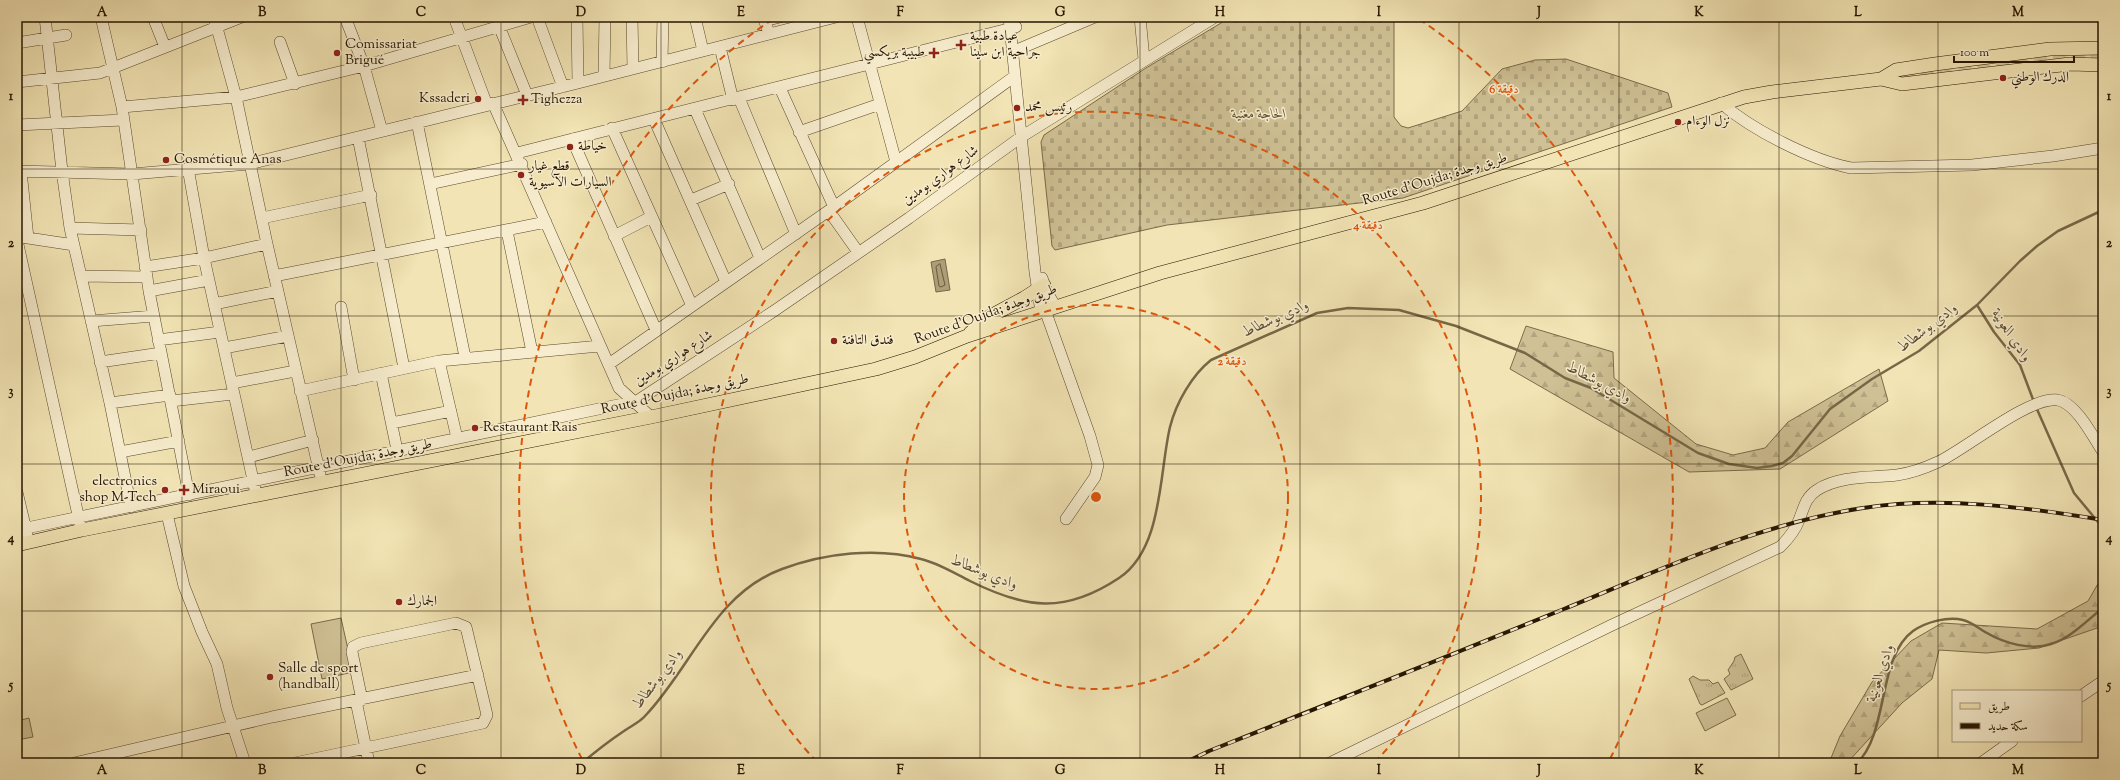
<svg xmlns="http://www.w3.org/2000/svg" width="2120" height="780" font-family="'Sorts Mill Goudy',Amiri,serif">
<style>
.grass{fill:url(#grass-tufts);stroke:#7a6b4a}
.forest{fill:url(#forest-firs);stroke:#7a6b4a}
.cemetery{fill:url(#cemetery-stones);stroke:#7a6b4a}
.garden{fill:#cfc195;stroke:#7a6b4a}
.water{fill:#ad9e77;stroke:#776747}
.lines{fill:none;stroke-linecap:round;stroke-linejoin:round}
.shore{stroke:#6a5a3c;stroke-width:1}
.stream{stroke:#776747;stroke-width:2.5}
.major-tunnel{stroke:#d3c599;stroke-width:13;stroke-dasharray:13 6;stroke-linecap:butt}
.minor-casing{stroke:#59492d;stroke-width:12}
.major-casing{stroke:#261500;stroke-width:14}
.minor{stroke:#f7edce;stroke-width:11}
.major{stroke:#f2e4b4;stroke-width:13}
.rail-casing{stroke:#261500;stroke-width:4}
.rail{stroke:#f7edce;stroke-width:2.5;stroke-dasharray:8;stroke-linecap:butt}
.grid{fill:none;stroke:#261500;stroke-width:1;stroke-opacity:0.55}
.ring{fill:none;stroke:#de560b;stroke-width:2;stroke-dasharray:7 5}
.poi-dot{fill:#8f2418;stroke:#f7edce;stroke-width:1.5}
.labels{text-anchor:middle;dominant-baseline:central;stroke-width:3;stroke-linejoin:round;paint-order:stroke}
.poi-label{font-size:14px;fill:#261500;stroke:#f7edce;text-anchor:start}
.park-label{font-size:14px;font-style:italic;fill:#615134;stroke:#f7edce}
.street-label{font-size:14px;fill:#261500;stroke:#f7edce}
.water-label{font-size:15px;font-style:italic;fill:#5c4c30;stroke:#f7edce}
.centre{fill:#de560b;stroke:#f7edce;stroke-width:2}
.ring-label{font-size:12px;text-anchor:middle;font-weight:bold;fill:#de560b;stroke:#f7edce;stroke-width:3;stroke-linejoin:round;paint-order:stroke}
.neatline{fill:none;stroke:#261500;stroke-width:1.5}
.grid-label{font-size:13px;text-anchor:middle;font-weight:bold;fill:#261500}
</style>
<defs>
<pattern id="grass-tufts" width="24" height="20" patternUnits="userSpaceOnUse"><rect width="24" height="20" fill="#cfc195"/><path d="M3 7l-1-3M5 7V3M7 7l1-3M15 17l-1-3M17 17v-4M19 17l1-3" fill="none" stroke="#b2a57f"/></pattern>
<pattern id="forest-firs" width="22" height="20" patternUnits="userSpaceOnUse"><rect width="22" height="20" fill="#cfc195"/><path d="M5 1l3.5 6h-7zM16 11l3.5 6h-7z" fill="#b2a57f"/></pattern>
<pattern id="cemetery-stones" width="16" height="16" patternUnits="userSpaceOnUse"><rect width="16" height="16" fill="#cfc195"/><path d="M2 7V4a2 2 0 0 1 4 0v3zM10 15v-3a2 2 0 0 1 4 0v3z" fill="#b2a57f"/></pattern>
</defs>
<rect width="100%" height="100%" fill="#f2e4b4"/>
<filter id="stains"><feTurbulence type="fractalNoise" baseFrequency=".005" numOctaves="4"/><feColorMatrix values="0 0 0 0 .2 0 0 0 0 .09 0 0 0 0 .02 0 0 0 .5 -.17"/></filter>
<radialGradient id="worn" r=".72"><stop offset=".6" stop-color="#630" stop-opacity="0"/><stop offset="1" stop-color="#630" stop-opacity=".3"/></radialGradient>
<!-- grass -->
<path class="grass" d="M1741 654 1753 679 1731 690 1724 679 1730 674 1728 670 1734 661 1735 657Z
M1693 676 1700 680H1709L1713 684 1718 682 1725 693 1702 705 1700 704 1689 679Z"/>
<!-- forest -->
<path class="forest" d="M1526 326 1613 352 1614 378 1696 444 1733 455 1765 448 1788 422 1879 369 1888 401 1780 469 1689 472 1510 369Z
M2103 575V626L2039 648 1986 653 1939 650 1932 679 1902 703 1847 763H1829L1840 736 1872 682 1911 641 1942 623 2037 629 2088 601Z"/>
<!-- cemetery -->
<path class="cemetery" d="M1231 17H1394V117L1401 126 1408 128 1462 111 1502 69 1535 60 1566 59 1668 93 1672 107 1403 198 1167 225 1055 250 1052 246 1041 142 1044 135 1146 68Z"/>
<!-- garden -->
<path class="garden" d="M341 618 353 672 322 679 311 624Z
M1727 698 1736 715 1705 731 1696 713Z
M29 718 33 737 17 740V721Z"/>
<!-- water -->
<path class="water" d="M945 259 950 290 936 292 931 262Z"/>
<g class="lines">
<!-- shore -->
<path class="shore" d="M940 264 945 285 941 287 939 286 936 267Z"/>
<!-- stream -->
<path class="stream" d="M1977 305 1994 332 2020 365 2034 402
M2036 407 2074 493 2103 528
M582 763C595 752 609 741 624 731 631 726 640 722 645 716 692 667 714 594 782 569 825 553 877 547 921 559 938 563 954 573 970 581 1026 609 1065 614 1119 578 1163 549 1159 473 1170 427 1176 403 1192 375 1211 360L1317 313 1348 308 1399 310 1456 326 1525 353 1565 378 1591 388 1698 453 1729 464 1757 468 1772 466 1783 463 1792 456 1830 409 1872 379 1919 351 1977 305 2020 261 2037 246 2058 231 2103 210
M1857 763C1889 733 1877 657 1913 631 1926 622 1948 616 1963 620 1972 622 1979 629 1987 633 2004 643 2031 651 2051 644 2071 638 2087 620 2103 608"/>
<!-- major-tunnel -->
<path class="major-tunnel" d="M1883 79 2051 58 2083 57 2103 58"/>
<!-- minor casing -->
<g class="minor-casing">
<path id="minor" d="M45 17 62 171 70 228 110 403 131 507
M101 17 122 107 149 291 189 495
M153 17 165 47
M214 17 236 97 267 244 320 474
M345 17 364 66 382 131
M454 17 487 105
M537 17 563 87
M577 17 578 83
M632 17 633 69
M695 17 703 51
M763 17 769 33
M857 17 896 162
M1009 17 1035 272 1041 312
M1140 17 1144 59
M772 19 780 17
M499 26 527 95
M280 42 295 84
M17 43 66 35
M720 47 733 100
M1019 49 1095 17
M662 62 663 17
M604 76 605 17
M17 82 100 73 242 17
M780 88 834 207
M739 98 796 234
M493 103 619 388 651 417
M1721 103C1752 130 1811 160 1851 168L1972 165 2053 156 2103 148
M122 107 236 97 364 66 531 17
M695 109 760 258
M654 119 726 282
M417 122 465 357
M17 125 123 120
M612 128 692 306
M799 132 880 104
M358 137 404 368
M572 139 656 330
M517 153 1016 27
M188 168 204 258 255 489
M17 171 132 174 249 164 578 83 836 17
M430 184 522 164
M691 200 729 184
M829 211 858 252
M262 218 371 195
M70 228 141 230
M507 231 532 352
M17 236 28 238 21 171
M614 236 651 217
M28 238 74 245
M17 240 80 524
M145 267 204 258 267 244
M81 276 147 277
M274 276 546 222
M1042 278 1047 292 1055 306
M149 291 209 280
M214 304 278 291
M341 307 354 380
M1045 310 1090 436 1098 465 1095 477 1066 519
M91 321 154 316
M158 340 220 332
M224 348 288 336
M439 361 457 438
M100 362 161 353
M609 364 834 207 1015 76
M381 373 397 450
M232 383 295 371
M300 391 439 361 600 346
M171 401 233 394
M110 403 170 395
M392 423 451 411
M120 452 179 441
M249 457 313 440
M17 492 27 534
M167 514 184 586 202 632 217 664 227 708 245 763
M17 530 637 401 774 311 909 218 1021 137 1215 17
M2081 696 2103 681
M356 701 369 763
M74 763 272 717 478 675
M295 763 483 723 487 715 466 627 456 623 361 643 353 647 352 652 362 700
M1330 763 1610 626 1780 547C1788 539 1795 531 1799 520 1804 508 1805 498 1817 490 1840 475 1872 478 1897 475 1911 473 1925 468 1938 462 1966 449 2029 396 2058 400 2077 404 2093 437 2103 452
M1981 763 2012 741"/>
</g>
<!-- major casing -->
<g class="major-casing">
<path id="major" d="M1881 79 1896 70 1935 64 2050 49 2103 48
M970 333 987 318 1024 298 1044 285
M17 545 82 530 651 417 876 369 915 357 967 336 1160 273 1423 203 1744 97 1772 92 1881 79 1902 84 2070 64 2103 65"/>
</g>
<!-- minor -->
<use href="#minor" class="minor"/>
<!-- major -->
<use href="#major" class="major"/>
<!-- rail casing -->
<g class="rail-casing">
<path id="rail" d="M1184 763 1209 751C1327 705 1446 657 1564 609 1662 569 1758 524 1863 508 1942 496 2024 507 2103 520"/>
</g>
<!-- rail -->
<use href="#rail" class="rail"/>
</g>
<!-- grid -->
<path class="grid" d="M182 17V763M341 17V763M501 17V763M661 17V763M820 17V763M980 17V763M1140 17V763M1300 17V763M1459 17V763M1619 17V763M1779 17V763M1938 17V763M17 169H2103M17 316H2103M17 464H2103M17 611H2103"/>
<!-- distance rings -->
<g class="ring">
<circle cx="1096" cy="497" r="192"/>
<path d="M817 762A385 385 0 1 1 1375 762"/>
<path d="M582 759A577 577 0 0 1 773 19M1419 19A577 577 0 0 1 1610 759"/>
</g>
<!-- markers -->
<g class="poi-dot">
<path d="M959 39h4v4h4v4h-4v4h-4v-4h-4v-4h4z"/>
<circle cx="337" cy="53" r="4"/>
<path d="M932 47h4v4h4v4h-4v4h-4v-4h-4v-4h4z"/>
<circle cx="2003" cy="78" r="4"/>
<circle cx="478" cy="99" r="4"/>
<path d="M521 94h4v4h4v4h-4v4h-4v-4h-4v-4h4z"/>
<circle cx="1017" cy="108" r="4"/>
<circle cx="1678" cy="122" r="4"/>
<circle cx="570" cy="147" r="4"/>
<circle cx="166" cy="160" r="4"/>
<circle cx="521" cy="175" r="4"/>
<circle cx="834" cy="341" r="4"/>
<circle cx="475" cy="428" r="4"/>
<circle cx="165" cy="490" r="4"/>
<path d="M182 484h4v4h4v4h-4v4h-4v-4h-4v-4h4z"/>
<circle cx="399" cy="602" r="4"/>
<circle cx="270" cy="677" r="4"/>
</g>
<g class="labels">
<!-- poi labels -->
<g class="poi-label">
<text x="970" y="37">عيادة طبية<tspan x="970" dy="16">جراحية ابن سينا</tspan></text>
<text x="345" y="45">Comissariat<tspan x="345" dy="16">Brigué</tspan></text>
<text x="925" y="53" text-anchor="end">طبيبة بريكسي</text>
<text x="2011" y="78">الدرك الوطني</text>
<text x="470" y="99" text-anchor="end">Kssaderi</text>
<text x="531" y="100">Tighezza</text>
<text x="1025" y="108">رئيس محمد</text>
<text x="1686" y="122">نزل الوءام</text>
<text x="578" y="147">خياطة</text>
<text x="174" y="160">Cosmétique Anas</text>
<text x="529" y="167">قطع غيار<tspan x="529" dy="16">السيارات الآسيوية</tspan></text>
<text x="842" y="341">فندق التافنة</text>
<text x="483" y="428">Restaurant Rais</text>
<text x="157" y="482" text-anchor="end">electronics<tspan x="157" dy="16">shop M-Tech</tspan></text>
<text x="192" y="490">Miraoui</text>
<text x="407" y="602">الجمارك</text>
<text x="278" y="669">Salle de sport<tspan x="278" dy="16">(handball)</tspan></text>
</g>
<!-- park labels -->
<g class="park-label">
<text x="1259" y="115">الحاجة مغنية</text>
</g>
<!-- street labels -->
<g class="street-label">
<text transform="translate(941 176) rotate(-36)">شارع هواري بومدين</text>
<text transform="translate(1435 180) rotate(-17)">Route d'Oujda; طريق وجدة</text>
<text transform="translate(986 315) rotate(-20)">Route d'Oujda; طريق وجدة</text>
<text transform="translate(674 359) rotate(-33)">شارع هواري بومدين</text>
<text transform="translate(675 395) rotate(-12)">Route d'Oujda; طريق وجدة</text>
<text transform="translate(358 459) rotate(-11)">Route d'Oujda; طريق وجدة</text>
</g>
<!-- water labels -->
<g class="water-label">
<text transform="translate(1276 319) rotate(-24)">وادي بوشطاط</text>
<text transform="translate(1928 328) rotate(-37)">وادي بوشطاط</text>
<text transform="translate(2011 336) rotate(56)">وادي العونية</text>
<text transform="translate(1599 383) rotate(28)">وادي بوشطاط</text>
<text transform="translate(984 573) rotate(22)">وادي بوشطاط</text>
<text transform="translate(1881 673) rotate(-72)">وادي العونية</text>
<text transform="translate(658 679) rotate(-52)">وادي بوشطاط</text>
</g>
</g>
<circle cx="1096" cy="497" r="6" class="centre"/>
<g class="ring-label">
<text x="1504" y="93">6 دقيقة</text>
<text x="1368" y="229">4 دقيقة</text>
<text x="1232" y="365">2 دقيقة</text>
</g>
<!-- margin -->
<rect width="2120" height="780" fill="none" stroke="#f2e4b4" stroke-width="44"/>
<!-- legend -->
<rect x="1952" y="690" width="130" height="52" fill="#f7edce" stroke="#a3977c"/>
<rect x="1960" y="703" width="20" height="6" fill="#f2e4b4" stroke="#a3977c"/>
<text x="1988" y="710" font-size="12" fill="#261500">طريق</text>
<rect x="1960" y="723" width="20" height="6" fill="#261500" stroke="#a3977c"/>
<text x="1988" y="730" font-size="12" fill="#261500">سكة حديد</text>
<!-- scale -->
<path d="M1954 56v6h120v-6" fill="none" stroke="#261500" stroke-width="2"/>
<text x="1960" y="56" font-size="12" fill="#261500" stroke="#f7edce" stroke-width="3" paint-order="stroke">100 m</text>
<rect x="22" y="22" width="2076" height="736" class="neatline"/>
<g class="grid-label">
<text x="102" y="16">A</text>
<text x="262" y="16">B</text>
<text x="421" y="16">C</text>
<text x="581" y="16">D</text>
<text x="741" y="16">E</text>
<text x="900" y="16">F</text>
<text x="1060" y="16">G</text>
<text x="1220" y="16">H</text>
<text x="1379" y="16">I</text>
<text x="1539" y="16">J</text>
<text x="1699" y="16">K</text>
<text x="1858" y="16">L</text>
<text x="2018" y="16">M</text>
<text x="11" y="100">1</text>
<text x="2109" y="100">1</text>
<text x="11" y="247">2</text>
<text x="2109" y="247">2</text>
<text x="11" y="395">3</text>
<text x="2109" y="395">3</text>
<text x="11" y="542">4</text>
<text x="2109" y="542">4</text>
<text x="11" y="689">5</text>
<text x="2109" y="689">5</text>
<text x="102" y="774">A</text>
<text x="262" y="774">B</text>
<text x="421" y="774">C</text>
<text x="581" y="774">D</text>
<text x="741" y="774">E</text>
<text x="900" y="774">F</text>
<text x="1060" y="774">G</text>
<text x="1220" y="774">H</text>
<text x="1379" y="774">I</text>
<text x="1539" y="774">J</text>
<text x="1699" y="774">K</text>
<text x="1858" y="774">L</text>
<text x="2018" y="774">M</text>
</g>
<rect width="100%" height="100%" filter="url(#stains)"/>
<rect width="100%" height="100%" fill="url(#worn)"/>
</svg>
